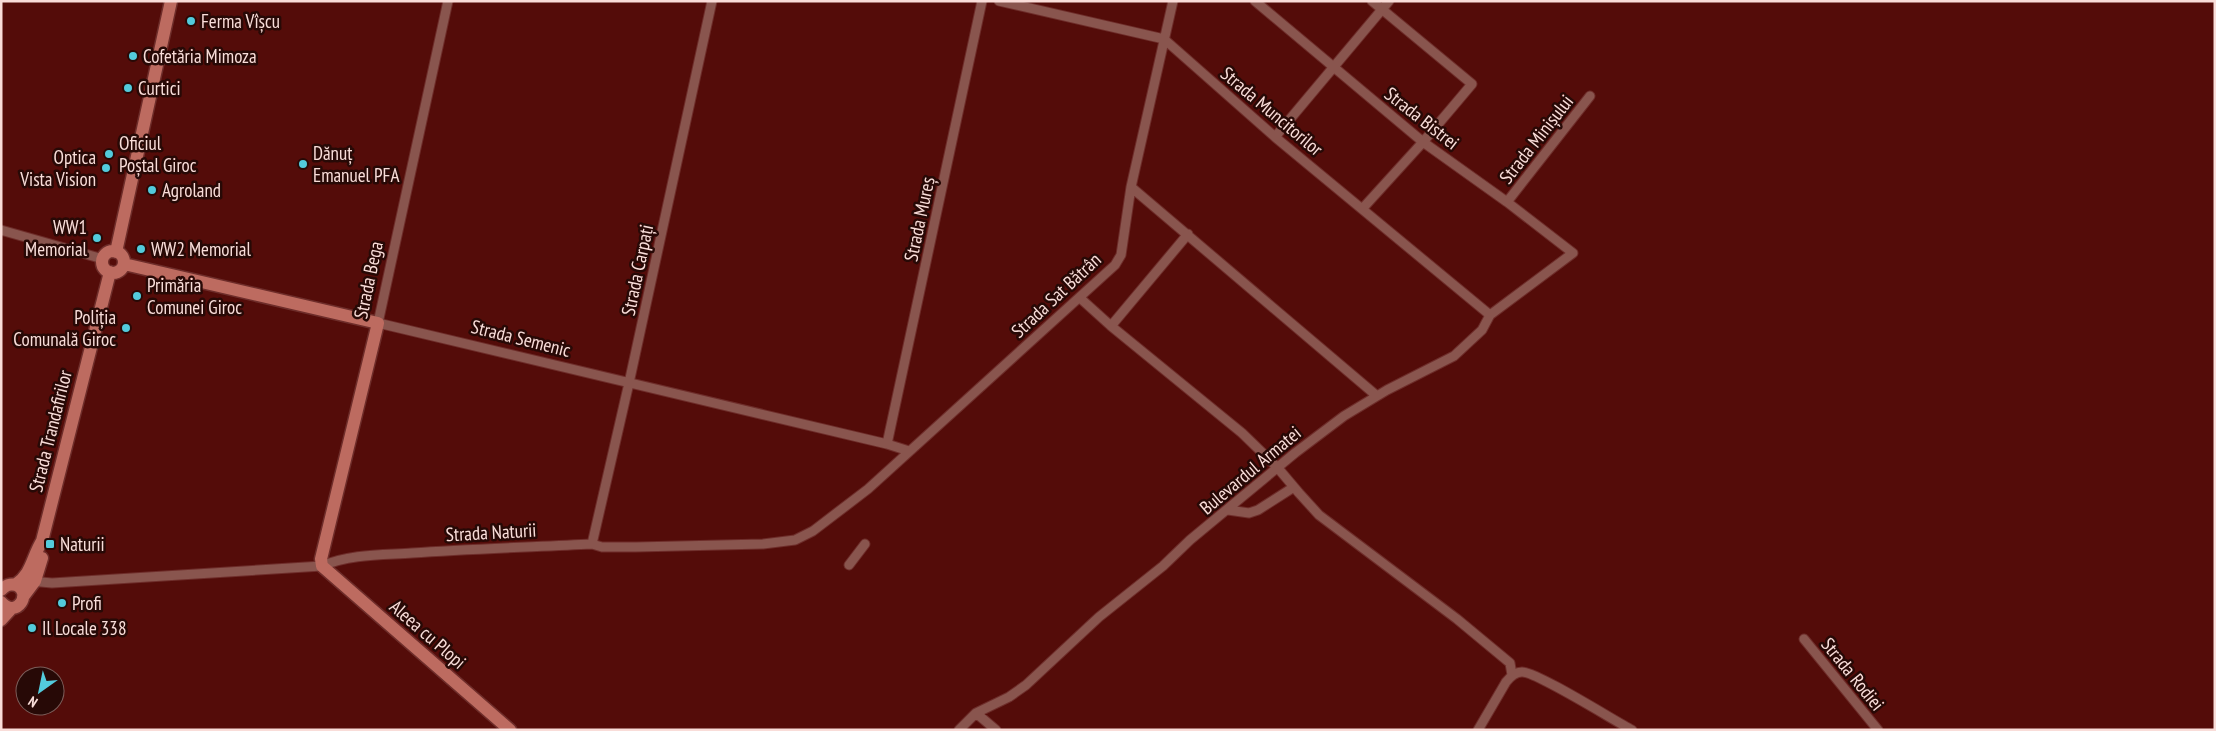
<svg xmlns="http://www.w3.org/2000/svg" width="2216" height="731" font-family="'PT Sans Narrow',sans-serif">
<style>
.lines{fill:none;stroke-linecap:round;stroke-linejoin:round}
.street-casing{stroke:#6e2d2a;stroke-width:11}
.secondary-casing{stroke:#6e2d2a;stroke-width:15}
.street{stroke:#89554e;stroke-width:9}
.secondary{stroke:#bd6b60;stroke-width:12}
.poi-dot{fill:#53cbdc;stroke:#270906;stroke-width:2}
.labels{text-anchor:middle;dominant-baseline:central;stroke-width:5;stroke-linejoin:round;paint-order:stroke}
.poi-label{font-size:19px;fill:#f9ddd9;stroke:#270906;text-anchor:start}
.street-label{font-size:19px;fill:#f9ddd9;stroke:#270906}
</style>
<rect width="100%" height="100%" fill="#540c09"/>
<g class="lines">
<!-- street casing -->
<g class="street-casing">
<path id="street" d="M448 1 378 323 887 444 909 451
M999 1 1164 39 1275 137 1490 315
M1275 137 1389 1
M1131 187 1377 396
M1507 202 1590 96
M1363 208 1423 142 1472 84 1372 1
M1 230 103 259
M1080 298 1111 326 1242 433 1277 467 1299 493 1319 515 1457 619 1510 663 1512 675
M1111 326 1188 234
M887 444 982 1
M1228 510 1249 513 1258 510 1294 487
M592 544 629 383 712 1
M849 565 865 544
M30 581 52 583 322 566C350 554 382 555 412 553 472 549 532 547 592 544L602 547H636L763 544 795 540 813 531 868 489 1115 265 1121 255 1131 187 1173 1
M1804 639 1878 730
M976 713 996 730
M959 730 976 713 1009 697 1026 685 1099 617 1163 566 1190 540 1295 453 1344 416 1387 390 1454 356 1482 330 1490 315 1573 253 1507 202 1423 142 1255 1
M1478 730 1506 682C1510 677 1515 672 1522 672 1537 672 1613 720 1632 730"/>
</g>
<!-- secondary casing -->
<g class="secondary-casing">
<path id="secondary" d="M102 262a11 11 0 1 1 22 0a11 11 0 1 1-22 0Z
M116 252 171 1
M124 264 378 323 321 559 322 566 510 730
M15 585C32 574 32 557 42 541L110 272
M1 590C5 586 9 583 16 585 33 592 17 620 1 602
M23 597 35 581 42 558
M1 620 12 608"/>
</g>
<!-- street -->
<use href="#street" class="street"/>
<!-- secondary -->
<use href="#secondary" class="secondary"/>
</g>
<!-- markers -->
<g class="poi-dot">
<circle cx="191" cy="21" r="5"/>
<circle cx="133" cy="56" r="5"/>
<circle cx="128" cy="88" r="5"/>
<circle cx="109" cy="154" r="5"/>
<circle cx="303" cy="164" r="5"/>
<circle cx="106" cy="168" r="5"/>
<circle cx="152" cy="190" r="5"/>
<circle cx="97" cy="238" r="5"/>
<circle cx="141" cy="249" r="5"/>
<circle cx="137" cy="296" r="5"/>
<circle cx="126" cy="328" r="5"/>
<rect x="45" y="539" width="10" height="10" rx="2.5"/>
<circle cx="62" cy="603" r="5"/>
<circle cx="32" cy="628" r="5"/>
</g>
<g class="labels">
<!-- poi labels -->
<g class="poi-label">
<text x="201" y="21">Ferma Vîșcu</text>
<text x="143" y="56">Cofetăria Mimoza</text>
<text x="138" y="88">Curtici</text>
<text x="119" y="143">Oficiul<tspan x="119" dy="22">Poștal Giroc</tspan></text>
<text x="313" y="153">Dănuț<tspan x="313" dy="22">Emanuel PFA</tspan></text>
<text x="96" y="157" text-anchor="end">Optica<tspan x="96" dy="22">Vista Vision</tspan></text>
<text x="162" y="190">Agroland</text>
<text x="87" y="227" text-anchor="end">WW1<tspan x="87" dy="22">Memorial</tspan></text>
<text x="151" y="249">WW2 Memorial</text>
<text x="147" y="285">Primăria<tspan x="147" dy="22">Comunei Giroc</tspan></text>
<text x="116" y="317" text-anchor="end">Poliția<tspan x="116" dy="22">Comunală Giroc</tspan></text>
<text x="60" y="544">Naturii</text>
<text x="72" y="603">Profi</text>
<text x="42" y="628">Il Locale 338</text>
</g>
<!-- street labels -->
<g class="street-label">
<text transform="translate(1272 111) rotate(40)">Strada Muncitorilor</text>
<text transform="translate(1422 118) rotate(38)">Strada Bistrei</text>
<text transform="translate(1536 139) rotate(-52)">Strada Minișului</text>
<text transform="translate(919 219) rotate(-78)">Strada Mureș</text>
<text transform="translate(637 270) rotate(-78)">Strada Carpați</text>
<text transform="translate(368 280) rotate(-78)">Strada Bega</text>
<text transform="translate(1056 295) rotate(-43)">Strada Sat Bătrân</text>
<text transform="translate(521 338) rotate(14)">Strada Semenic</text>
<text transform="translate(50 431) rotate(-76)">Strada Trandafirilor</text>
<text transform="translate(1250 470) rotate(-40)">Bulevardul Armatei</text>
<text transform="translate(491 532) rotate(-3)">Strada Naturii</text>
<text transform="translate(428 634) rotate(41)">Aleea cu Plopi</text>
<text transform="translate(1853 674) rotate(51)">Strada Rodiei</text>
</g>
</g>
<!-- border -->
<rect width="2216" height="731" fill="none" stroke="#f9ddd9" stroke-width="5"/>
<!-- north arrow -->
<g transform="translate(40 691) rotate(213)"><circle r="24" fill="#270906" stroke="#7b5e5a"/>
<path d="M0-4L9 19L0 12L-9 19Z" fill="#53cbdc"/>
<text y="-8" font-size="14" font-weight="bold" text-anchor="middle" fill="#f9ddd9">N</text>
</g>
</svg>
